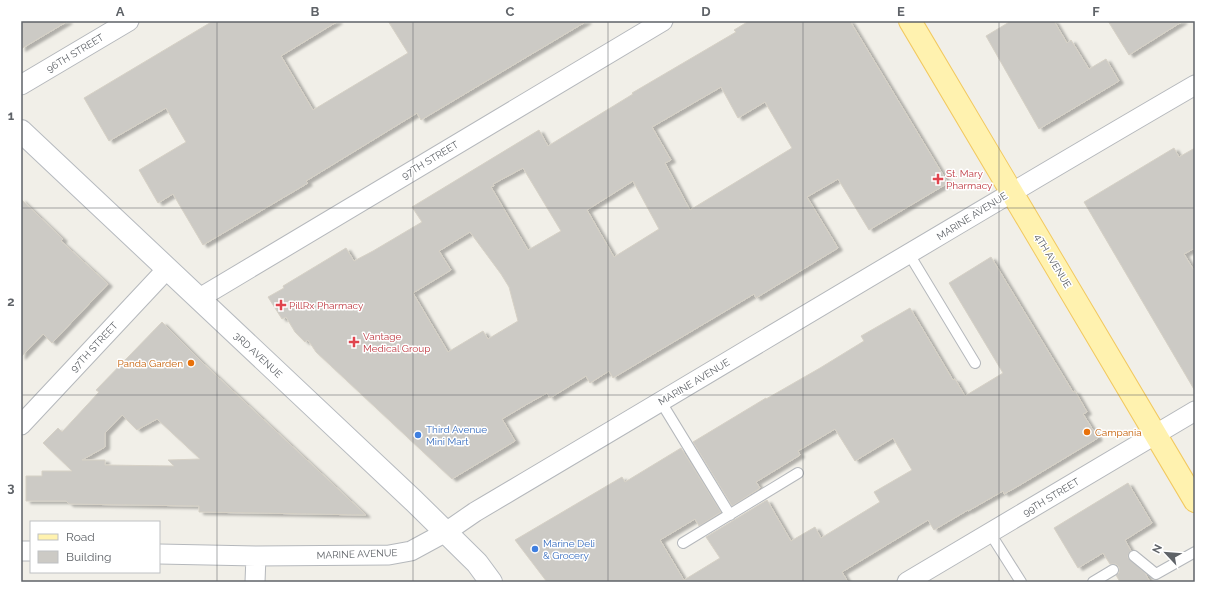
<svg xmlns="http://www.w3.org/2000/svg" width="1216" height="603" font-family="Raleway,sans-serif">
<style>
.building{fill:#cccac5;stroke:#d6d1c6;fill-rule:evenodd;filter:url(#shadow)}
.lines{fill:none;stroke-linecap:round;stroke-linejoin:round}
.lane-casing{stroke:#b5b8bc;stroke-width:12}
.street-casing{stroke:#b5b8bc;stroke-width:21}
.secondary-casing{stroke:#b6babf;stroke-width:24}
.primary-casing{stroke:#f2c960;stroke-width:24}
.lane{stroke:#fff;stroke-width:10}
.street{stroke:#fff;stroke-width:19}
.secondary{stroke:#fff;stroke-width:22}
.primary{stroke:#fff2af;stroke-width:22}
.grid{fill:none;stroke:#5f6368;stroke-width:1;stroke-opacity:0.55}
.health-dot{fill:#e0444e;stroke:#fff;stroke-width:1.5}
.food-dot{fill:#e8710a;stroke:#fff;stroke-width:1.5}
.shop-dot{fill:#3f7fe0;stroke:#fff;stroke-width:1.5}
.labels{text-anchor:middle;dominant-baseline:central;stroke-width:3;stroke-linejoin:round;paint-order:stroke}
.street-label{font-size:10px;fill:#5f6368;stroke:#fff}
.health-label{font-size:10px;fill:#be3a42;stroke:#fff;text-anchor:start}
.food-label{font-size:10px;fill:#c56008;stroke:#fff;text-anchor:end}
.shop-label{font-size:10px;fill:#366cbe;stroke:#fff;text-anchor:start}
.neatline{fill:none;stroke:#5f6368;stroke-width:1.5}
.grid-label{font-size:13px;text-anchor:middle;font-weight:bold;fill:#5f6368}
</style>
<defs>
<filter id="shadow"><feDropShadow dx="4.5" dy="2.5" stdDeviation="1" flood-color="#0004"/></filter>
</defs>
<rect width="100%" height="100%" fill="#f1efe8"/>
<!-- building -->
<path class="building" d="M21 21H68L21 49Z
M213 21H338L281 56 313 110 408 53 388 21H587L421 120 417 113 306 181 308 183 203 245 173 194 158 203 139 170 186 142 166 108 109 141 84 98Z
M749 21H850L948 183 869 230 838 179 807 197 838 248 756 298 754 294 613 378 609 371 590 383 586 376 550 398 547 393 529 403 502 419 515 441 452 479 316 352 308 340 305 342 295 332 286 317 282 319 268 297 284 288 283 286 346 248 354 261 373 251 422 222 412 207 539 130 548 146 633 94 632 93 736 32 734 30ZM721 87 738 118 765 102 792 148 690 210 665 163 671 160 652 127ZM523 168 561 231 528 250 491 187 494 186 493 184ZM633 181 659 229 614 257 587 210ZM470 232 501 274 509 287 518 321 488 339 483 331 448 352 413 293 451 270 439 251Z
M1011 21H1054L1067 43 1071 40 1089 69 1106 59 1119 81 1039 129 986 36Z
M1108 21H1183L1129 55Z
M1174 148 1179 157 1195 148V248L1184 254 1195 272V391L1084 202Z
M21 199 63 239 61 241 108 284 52 343 43 334 21 357Z
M991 257 1073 392 1075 391 1087 412 1083 414 1098 438 1020 485 1004 494 1003 491 968 511V510L934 530 928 520 842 572 848 582H547L515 540 622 477 625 482 681 448 721 512 699 526 695 519 660 540 684 580 720 558 706 537 767 500 791 541 815 527 821 538 880 502 874 492 912 470 893 438 855 461 835 429 798 451 800 455 756 482 760 488 732 506 693 442 766 398V399L820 368 864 341 861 336 910 308 953 380 955 379 965 396 1003 373 949 283Z
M162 322 205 365 366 515 199 512V506L69 504 66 501H26V476H42V471H72L43 443 58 428 62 432 99 392 96 390ZM122 415 137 430 157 419 200 459 168 460 174 466 105 465V460H82L105 447V433Z
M1128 483 1152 523 1125 540 1131 551 1128 555V558L1145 573 1150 582H1120L1116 575 1119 573V567L1116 564H1110L1103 553 1078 568 1054 528Z"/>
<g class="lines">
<!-- lane casing -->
<g class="lane-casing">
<path id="lane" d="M909 254 975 363
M661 402 730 515
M990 533 1021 582
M683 543 798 473
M1134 556 1156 574 1195 552
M1093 582 1113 570"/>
</g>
<!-- street casing -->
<g class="street-casing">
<path id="street" d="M21 85 129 21
M198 299 663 21
M21 425 167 269
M21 551H31
M159 554 256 556 389 555 411 551 446 532 475 512C715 370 954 225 1195 85
M255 582 256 556
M907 582 1195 411"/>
</g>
<!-- secondary casing -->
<g class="secondary-casing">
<path id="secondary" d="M21 131 414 501 477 563 491 582"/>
</g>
<!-- primary casing -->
<g class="primary-casing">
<path id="primary" d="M910 21 1195 501"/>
</g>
<!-- lane -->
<use href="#lane" class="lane"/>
<!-- street -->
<use href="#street" class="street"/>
<!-- secondary -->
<use href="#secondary" class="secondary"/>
<!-- primary -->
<use href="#primary" class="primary"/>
</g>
<!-- grid -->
<path class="grid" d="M217 21V582M413 21V582M608 21V582M803 21V582M999 21V582M21 208H1195M21 395H1195"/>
<!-- markers -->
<g class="health-dot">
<path d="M936 173h4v4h4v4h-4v4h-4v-4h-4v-4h4z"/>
<path d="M279 299h4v4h4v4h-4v4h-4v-4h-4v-4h4z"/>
<path d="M352 336h4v4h4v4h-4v4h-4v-4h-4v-4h4z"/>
</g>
<g class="food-dot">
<circle cx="191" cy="363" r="4"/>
<circle cx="1087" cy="432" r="4"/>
</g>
<g class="shop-dot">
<circle cx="418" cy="435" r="4"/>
<circle cx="535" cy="549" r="4"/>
</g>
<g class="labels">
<!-- street labels -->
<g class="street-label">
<text transform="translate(75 53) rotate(-31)">96TH STREET</text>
<text transform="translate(430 160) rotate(-31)">97TH STREET</text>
<text transform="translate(972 216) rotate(-32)">MARINE AVENUE</text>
<text transform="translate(1053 261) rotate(59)">4TH AVENUE</text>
<text transform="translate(94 347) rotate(-47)">97TH STREET</text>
<text transform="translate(258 355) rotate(43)">3RD AVENUE</text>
<text transform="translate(694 382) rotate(-31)">MARINE AVENUE</text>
<text transform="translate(1051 497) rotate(-31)">99TH STREET</text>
<text transform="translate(357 554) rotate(-2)">MARINE AVENUE</text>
</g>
<!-- health labels -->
<g class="health-label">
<text x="946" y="173">St. Mary<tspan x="946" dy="12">Pharmacy</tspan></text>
<text x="289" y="305">PillRx Pharmacy</text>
<text x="363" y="336">Vantage<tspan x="363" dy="12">Medical Group</tspan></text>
</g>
<!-- food labels -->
<g class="food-label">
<text x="183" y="363">Panda Garden</text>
<text x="1095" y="432" text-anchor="start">Campania</text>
</g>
<!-- shop labels -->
<g class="shop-label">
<text x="426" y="429">Third Avenue<tspan x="426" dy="12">Mini Mart</tspan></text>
<text x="543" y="543">Marine Deli<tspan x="543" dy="12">&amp; Grocery</tspan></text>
</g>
</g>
<!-- border -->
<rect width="1216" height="603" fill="none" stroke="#ffffff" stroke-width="44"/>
<!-- legend -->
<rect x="30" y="521" width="130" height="52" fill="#ffffff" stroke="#bfc1c3"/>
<rect x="38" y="534" width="20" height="6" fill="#fff2af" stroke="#bfc1c3"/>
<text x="66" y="541" font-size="12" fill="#5f6368">Road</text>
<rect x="38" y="551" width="20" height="12" fill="#cccac5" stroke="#bfc1c3"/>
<text x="66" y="561" font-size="12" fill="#5f6368">Building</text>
<!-- north arrow -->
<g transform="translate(1166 553) rotate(296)" stroke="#ffffff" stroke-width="3" paint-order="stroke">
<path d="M0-3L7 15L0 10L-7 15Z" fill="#5f6368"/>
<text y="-6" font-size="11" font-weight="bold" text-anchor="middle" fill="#5f6368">N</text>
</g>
<rect x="22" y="22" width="1172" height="559" class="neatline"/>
<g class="grid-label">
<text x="120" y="16">A</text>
<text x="315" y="16">B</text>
<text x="510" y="16">C</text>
<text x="706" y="16">D</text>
<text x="901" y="16">E</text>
<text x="1096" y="16">F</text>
<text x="11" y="120">1</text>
<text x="11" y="306">2</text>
<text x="11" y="492">3</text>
</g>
</svg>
